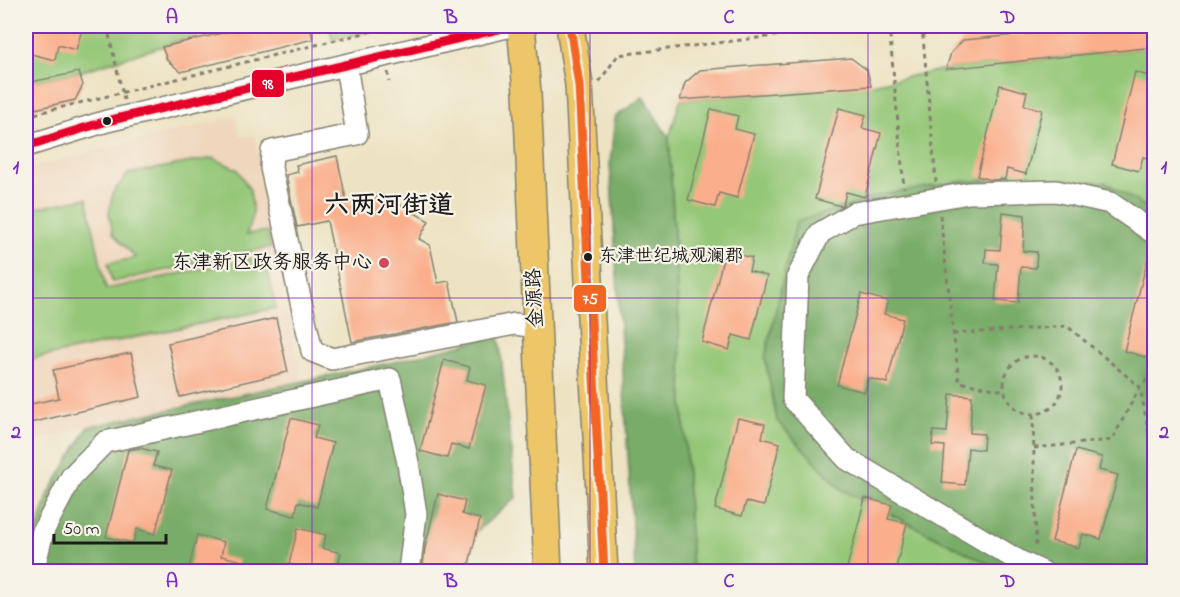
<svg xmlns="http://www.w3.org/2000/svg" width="1180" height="597" font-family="'Indie Flower','LXGW WenKai TC',sans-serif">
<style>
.built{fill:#efd6bc}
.green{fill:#95c778;stroke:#58724a;stroke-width:1.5}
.forest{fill:#78ac68;stroke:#4a6442;stroke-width:1.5}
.building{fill:#faae8b}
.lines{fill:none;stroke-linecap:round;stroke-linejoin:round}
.minor-casing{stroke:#848070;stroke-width:24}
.major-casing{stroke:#848070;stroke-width:30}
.path{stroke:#848070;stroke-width:3;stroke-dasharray:4.5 4.5;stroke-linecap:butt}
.minor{stroke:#fff;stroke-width:21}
.major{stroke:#ecc669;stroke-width:27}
.bus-1-casing{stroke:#f7f3e8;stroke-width:14}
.bus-2-casing{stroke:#f7f3e8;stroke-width:14}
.bus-1{stroke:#f26522;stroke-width:9}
.bus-2{stroke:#e4002b;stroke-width:9}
.grid{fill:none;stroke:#7b2cbf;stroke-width:1.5;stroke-opacity:0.55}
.bus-dot{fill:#1c1c1c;stroke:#f7f3e8;stroke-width:2}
.poi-dot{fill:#d1495b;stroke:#f7f3e8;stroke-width:2}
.labels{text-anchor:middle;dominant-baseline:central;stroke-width:4.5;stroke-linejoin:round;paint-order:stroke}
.bus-label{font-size:18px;fill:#1c1c1c;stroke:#f7f3e8;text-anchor:start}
.poi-label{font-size:20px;fill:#1c1c1c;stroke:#f7f3e8;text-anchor:end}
.street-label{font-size:20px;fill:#1c1c1c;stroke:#f7f3e8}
.district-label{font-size:26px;font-weight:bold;fill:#1c1c1c;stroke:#f7f3e8}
.line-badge{stroke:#f7f3e8;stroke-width:2}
.badge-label{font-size:16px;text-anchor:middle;font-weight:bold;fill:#fff}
.neatline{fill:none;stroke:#7b2cbf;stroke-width:2}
.grid-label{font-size:20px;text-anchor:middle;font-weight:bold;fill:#7b2cbf}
</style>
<rect width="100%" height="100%" fill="#f7f3e8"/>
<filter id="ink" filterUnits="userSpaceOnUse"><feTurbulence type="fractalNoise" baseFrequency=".0167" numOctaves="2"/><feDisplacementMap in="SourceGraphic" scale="12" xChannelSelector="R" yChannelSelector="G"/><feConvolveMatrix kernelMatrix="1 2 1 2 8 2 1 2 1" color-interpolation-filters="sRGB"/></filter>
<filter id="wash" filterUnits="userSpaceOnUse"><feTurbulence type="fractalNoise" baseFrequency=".008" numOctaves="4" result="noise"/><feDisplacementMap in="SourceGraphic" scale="24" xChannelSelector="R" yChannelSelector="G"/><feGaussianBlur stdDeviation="1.35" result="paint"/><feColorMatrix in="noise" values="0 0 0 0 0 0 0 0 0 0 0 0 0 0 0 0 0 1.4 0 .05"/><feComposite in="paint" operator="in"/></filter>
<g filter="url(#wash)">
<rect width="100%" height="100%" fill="#ede3c3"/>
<!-- built -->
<path class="built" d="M236 116 240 137 255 135 301 382 88 427 26 443V169Z"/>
<!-- green -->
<path class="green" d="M26 26H228L79 72 26 83Z
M330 26H393L332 40Z
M1154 47V571H692L669 138 680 100 862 86 946 69Z
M213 158 237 169 250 190 253 213 247 234 268 231 271 247 112 282 108 263 136 258 113 234 109 213 113 192 128 174Z
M87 198 106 289 265 256 276 308 31 359 26 333V210Z"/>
<!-- forest -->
<path class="forest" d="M643 97 669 138 692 571H635L610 163 615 117Z
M1017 178 1105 182 1154 212V571H1003L842 490 777 421 765 358 796 222 881 195 957 182Z
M499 335 516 498 458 547 446 571 26 572V565L49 493 88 427 394 362Z"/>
<g id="blocks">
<!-- building -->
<path class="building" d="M34 26H83L76 50 58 45 55 60 27 53Z
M252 26H310L313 39 181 72 167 60 162 47Z
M1113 26H1155V47L946 69 951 53 963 40Z
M851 58 867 70 871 86 680 100 685 83 700 70Z
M79 72 83 85 75 100 26 111V83Z
M1135 72 1155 78V160L1143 157 1139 171 1112 164Z
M1000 85 1027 92 1024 105 1042 110 1026 174 1007 169 1005 179 991 180 977 176Z
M839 108 866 115 862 128 881 133 865 197 846 192 843 205 841 206 815 199Z
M711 109 738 116 735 129 754 134 737 198 719 193 715 207 688 200Z
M337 156 347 204 359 202 370 208 379 193 429 221 419 239 430 245 438 283 449 281 458 322 352 342 327 221 297 227 286 175 298 172 296 165Z
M1003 212 1025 215 1023 251 1037 252 1036 268 1021 267 1018 303 995 301 998 264 985 263 986 249 1000 250Z
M1150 250 1155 251V348L1152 359 1124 351Z
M725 251 752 258 749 271 767 276 751 340 733 335 729 350 702 342Z
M861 294 888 301 884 314 903 319 887 383 868 378 865 392 837 385Z
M276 318 288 372 180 397 168 343Z
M131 353 141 397 26 424V405L59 398 53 370Z
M444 360 470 367 467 380 486 385 469 449 451 444 447 458 420 451Z
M950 394 972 396 970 433 984 434 983 450 968 448 965 485 942 483 945 446 932 445 933 431 947 432Z
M291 418 318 425 314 438 333 443 317 507 298 502 295 516 267 509Z
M738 418 765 424 762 438 780 443 764 506 746 502 742 516 715 509Z
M139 448 157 452 153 466 172 470 155 534 137 529 133 543 106 537 128 450Z
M1076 450 1102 457 1099 470 1118 475 1101 539 1083 534 1079 548 1052 541Z
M438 494 465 501 462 514 480 519 467 572H422L425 547Z
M865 498 892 505 888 519 907 523 895 572H846Z
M298 528 326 535 322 548 341 553 336 572H300L301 568 289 564Z
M197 535 224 542 221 556 239 560 236 572H188Z"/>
</g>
</g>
<g filter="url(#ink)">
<use href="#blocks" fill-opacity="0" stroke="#848070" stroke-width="1.5"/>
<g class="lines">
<!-- minor casing -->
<g class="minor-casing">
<path id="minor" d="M346 65 357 134 272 151 271 168 312 351 332 359 515 324 537 327
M26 146 107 121 511 26
M33 572 43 531 72 476 105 442 390 379 408 463 416 514 409 572
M1043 572 1019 561 847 459 793 399 798 276 820 233 854 213 969 193 1056 191 1110 203 1154 233"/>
</g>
<!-- major casing -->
<g class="major-casing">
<path id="major" d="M521 26 527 92 548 572
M570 26 579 85 604 572"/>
</g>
<!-- path -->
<path class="path" d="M107 26 124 100
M889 26 904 188
M922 26 936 182
M388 72 389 82
M599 82 618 55 856 26
M26 116 393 26
M940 215 959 382 1005 391
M953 334 1067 326 1140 387 1154 459
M1004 385a29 29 0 1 1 58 0a29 29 0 1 1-58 0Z
M1033 415 1036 549
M1034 448 1112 440 1140 387 1154 372"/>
<!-- minor -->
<use href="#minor" class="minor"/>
<!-- major -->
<use href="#major" class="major"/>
<!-- bus-1 casing -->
<g class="bus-1-casing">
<path id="bus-1" d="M570 26 579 85 604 572"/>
</g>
<!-- bus-2 casing -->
<g class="bus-2-casing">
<path id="bus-2" d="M26 146 107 121 511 26"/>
</g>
<!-- bus-1 -->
<use href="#bus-1" class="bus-1"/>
<!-- bus-2 -->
<use href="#bus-2" class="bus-2"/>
</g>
</g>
<!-- grid -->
<path class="grid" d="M312 26V572M590 26V572M868 26V572M26 298H1154"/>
<!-- markers -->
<g class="bus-dot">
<circle cx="107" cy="121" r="5"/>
<circle cx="588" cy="257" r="5"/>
</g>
<circle class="poi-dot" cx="384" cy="263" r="6"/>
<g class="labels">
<!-- bus labels -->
<g class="bus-label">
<text x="599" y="257">东津世纪城观澜郡</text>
</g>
<!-- poi labels -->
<g class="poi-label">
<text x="372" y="263">东津新区政务服务中心</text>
</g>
<!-- street labels -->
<g class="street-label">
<text transform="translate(536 298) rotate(-93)">金源路</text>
</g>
<!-- district labels -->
<g class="district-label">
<text x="389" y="207">六两河街道</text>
</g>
</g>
<g class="line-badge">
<rect x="251" y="69" width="34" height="29" rx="6" fill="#e4002b"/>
<rect x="573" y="284" width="34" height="29" rx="6" fill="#f26522"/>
</g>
<g class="badge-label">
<text x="268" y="89">98</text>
<text x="590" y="304">75</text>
</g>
<!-- margin -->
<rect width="1180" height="597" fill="none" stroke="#f7f3e8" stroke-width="66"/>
<!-- scale -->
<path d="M54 534v9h112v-9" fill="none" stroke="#1c1c1c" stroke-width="3"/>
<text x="63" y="534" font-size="18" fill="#1c1c1c" stroke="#f7f3e8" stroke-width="4.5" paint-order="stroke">50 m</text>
<rect x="33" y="33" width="1114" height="531" class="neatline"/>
<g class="grid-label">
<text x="172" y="23">A</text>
<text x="451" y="23">B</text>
<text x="729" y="23">C</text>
<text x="1008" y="23">D</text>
<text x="16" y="173">1</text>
<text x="1164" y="173">1</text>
<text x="16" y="438">2</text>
<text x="1164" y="438">2</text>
<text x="172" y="587">A</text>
<text x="451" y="587">B</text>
<text x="729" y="587">C</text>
<text x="1008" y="587">D</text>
</g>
</svg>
